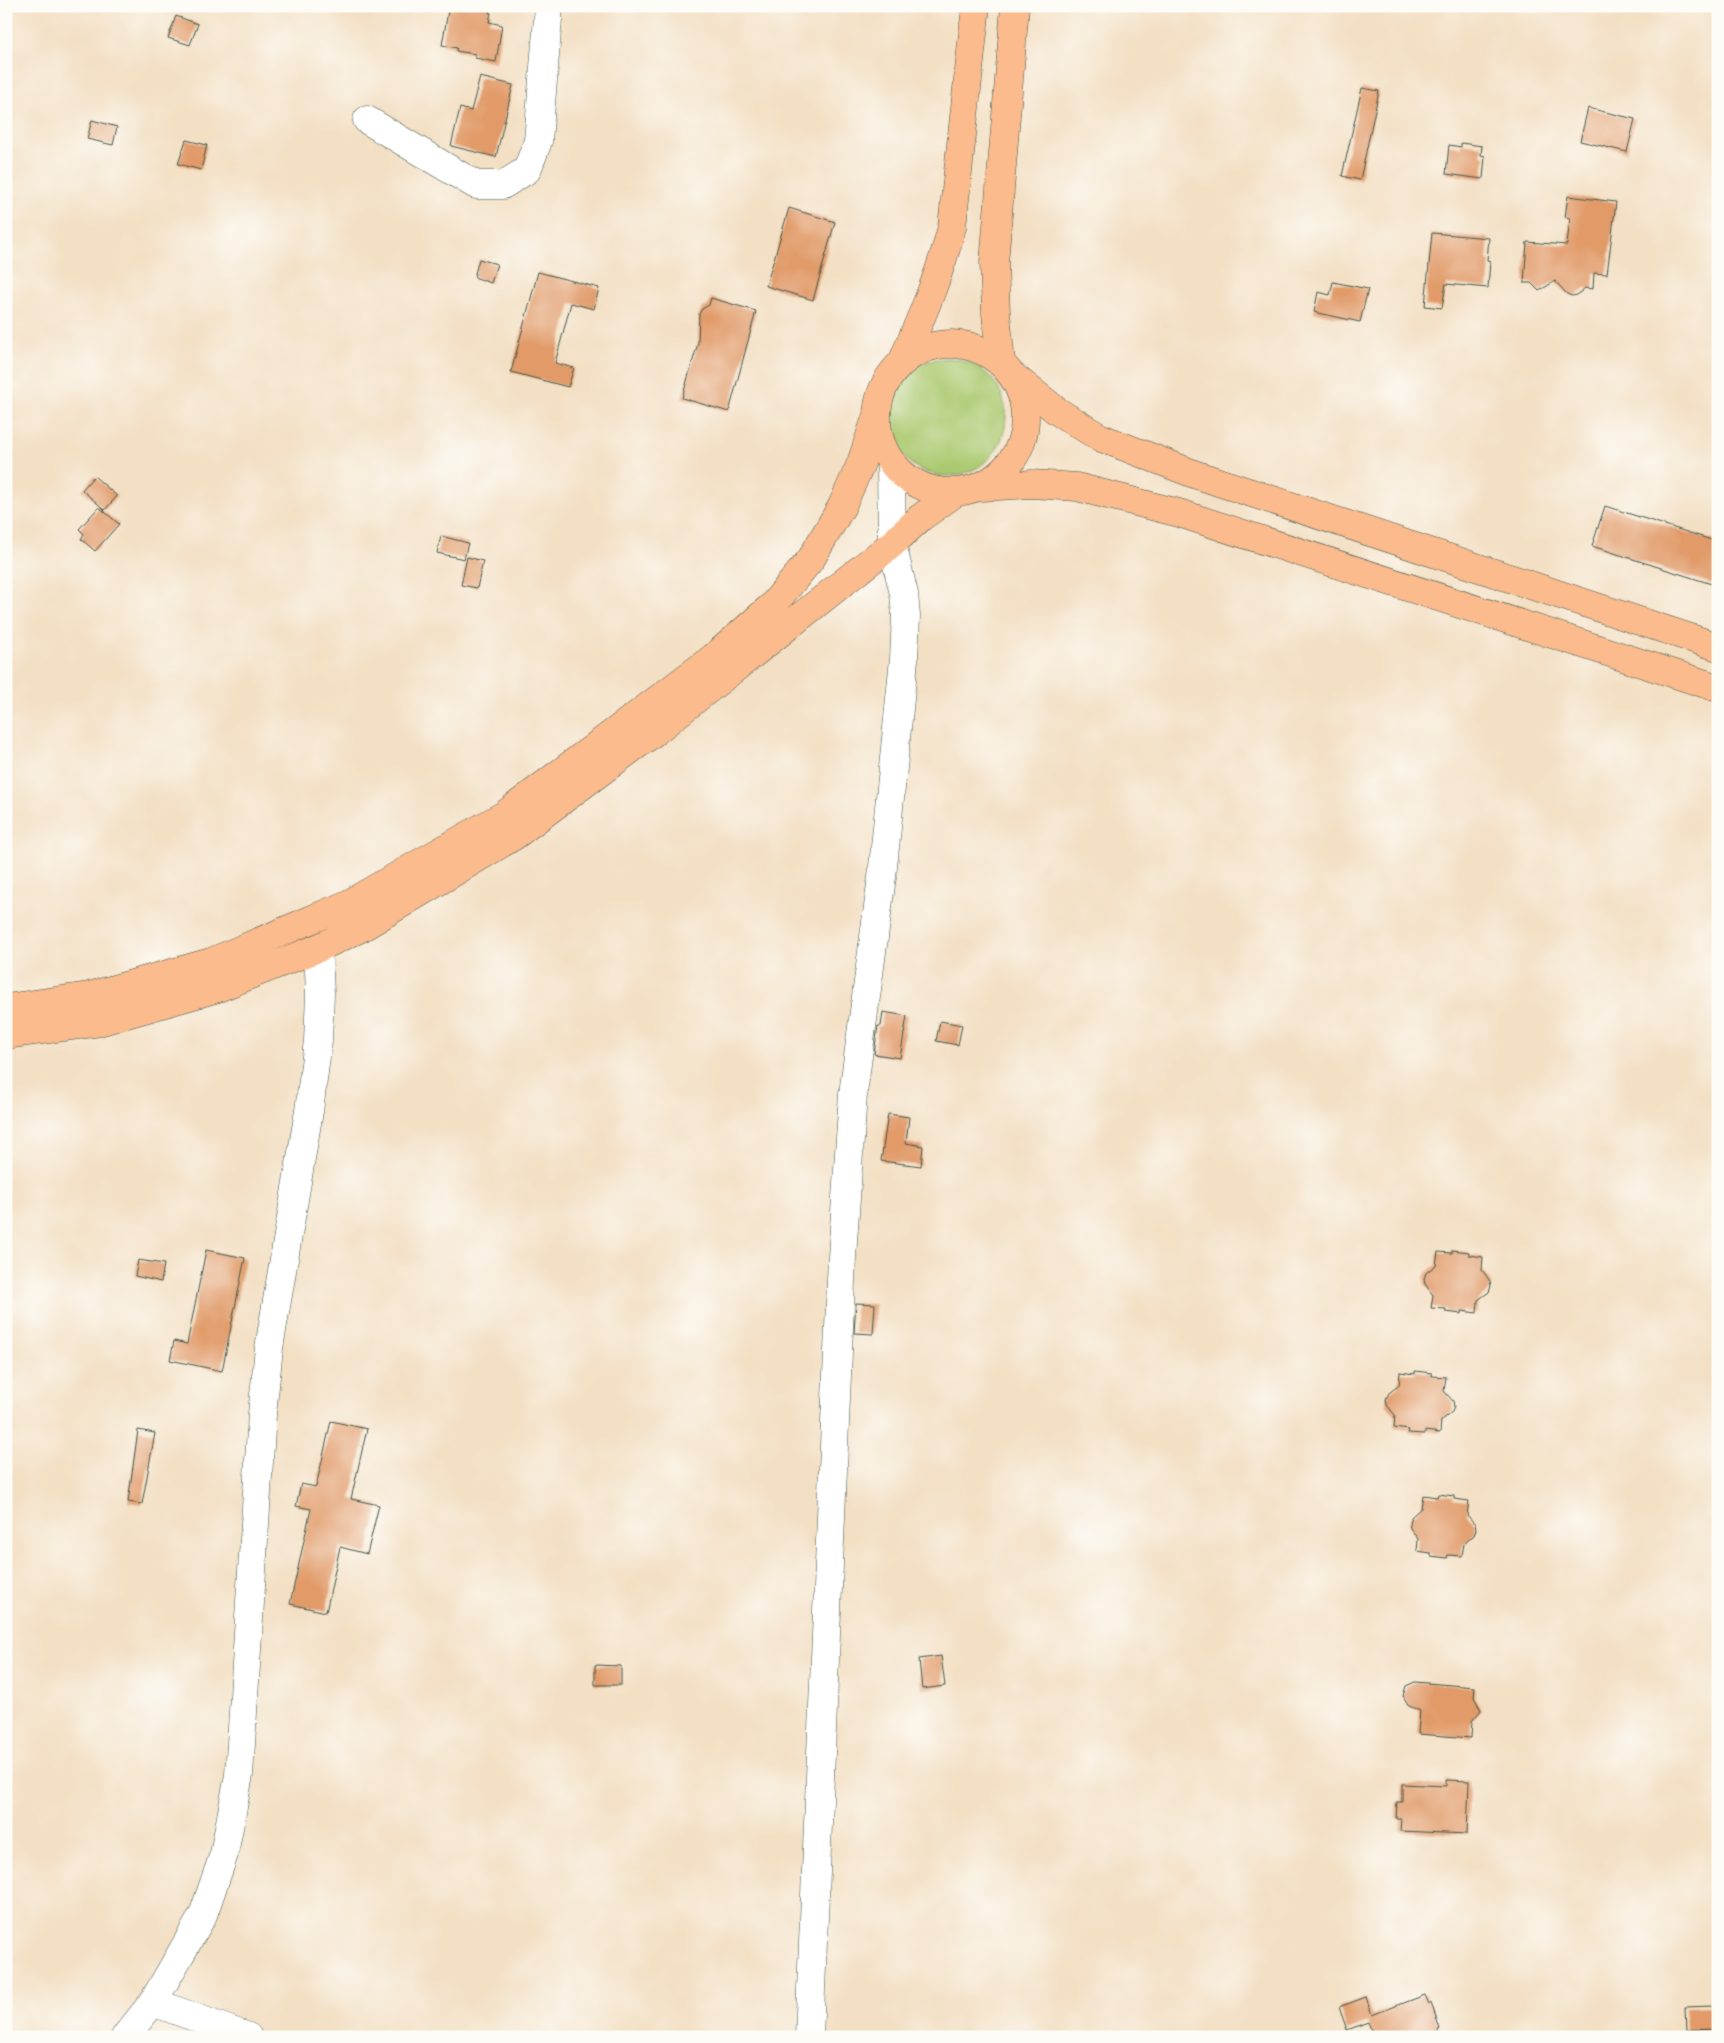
<svg xmlns="http://www.w3.org/2000/svg" width="1724" height="2043" font-family="Mali,sans-serif">
<style>
.green{fill:#abc970;stroke:#658352}
.building{fill:#e19a67}
.lines{fill:none;stroke-linecap:round;stroke-linejoin:round}
.minor-casing{stroke:#3f5549;stroke-width:29}
.major-casing{stroke:#3f5549;stroke-width:29}
.minor{stroke:#fff;stroke-width:28}
.major{stroke:#fbbb8d;stroke-width:28}
</style>
<rect width="100%" height="100%" fill="#fdfcf7"/>
<filter id="ink" filterUnits="userSpaceOnUse"><feTurbulence type="fractalNoise" baseFrequency=".02" numOctaves="2"/><feDisplacementMap in="SourceGraphic" scale="10" xChannelSelector="R" yChannelSelector="G"/><feConvolveMatrix kernelMatrix="1 2 1 2 8 2 1 2 1" color-interpolation-filters="sRGB"/></filter>
<filter id="wash" filterUnits="userSpaceOnUse"><feTurbulence type="fractalNoise" baseFrequency=".0096" numOctaves="4" result="noise"/><feDisplacementMap in="SourceGraphic" scale="20" xChannelSelector="R" yChannelSelector="G"/><feGaussianBlur stdDeviation="1.12" result="paint"/><feColorMatrix in="noise" values="0 0 0 0 0 0 0 0 0 0 0 0 0 0 0 0 0 1.4 0 .05"/><feComposite in="paint" operator="in"/></filter>
<g filter="url(#wash)">
<rect width="100%" height="100%" fill="#f3dfc3"/>
<!-- green -->
<path class="green" d="M888 417a59 59 0 1 1 118 0a59 59 0 1 1-118 0Z"/>
<g id="blocks">
<!-- building -->
<path class="building" d="M449 6H490L489 13H491L489 22 502 25 496 62 475 58V54L456 51 457 48 442 45Z
M176 16 198 24 190 45 168 38Z
M480 77 513 85 496 157 451 146 460 108 471 111Z
M1362 88 1379 91 1360 180 1342 176Z
M1588 108 1635 119 1627 152 1580 141Z
M92 120 117 127 113 145 87 139Z
M186 140 207 145 201 170 178 164Z
M1461 143 1482 146 1481 155 1485 156 1483 179 1446 174 1449 145 1461 147Z
M1568 196 1616 202 1607 274 1594 273 1593 289 1585 288 1577 295 1572 296 1567 294 1555 281 1539 291 1531 283H1524L1527 242 1567 245 1570 218 1565 217Z
M789 208 835 222 813 300 766 286Z
M1432 233 1489 238 1487 260 1490 261 1488 288 1446 284 1442 308 1425 306Z
M479 259 497 264 491 283 474 277Z
M538 272 599 288 594 309 571 303 555 363 574 368 568 387 511 372Z
M1333 282 1368 289 1360 322 1314 312 1318 292 1330 295Z
M711 298 756 311 729 412 682 398 698 343 699 314 702 309 709 305Z
M94 476 117 496 105 510 82 490Z
M1605 506 1718 542V586L1592 546Z
M99 507 119 524 95 551 81 539 84 534 79 529Z
M441 536 468 543 464 559 437 553Z
M467 557 483 561 477 588 461 585Z
M883 1012 907 1016 900 1058 874 1054 878 1026H881Z
M940 1021 962 1025 958 1045 936 1041Z
M888 1114 909 1117 906 1143 923 1146 921 1166 881 1161Z
M206 1250 245 1258 222 1371 170 1360 174 1341 187 1344Z
M1452 1250 1469 1252V1255L1483 1257 1482 1270 1490 1281 1491 1286 1489 1292 1478 1300 1477 1313 1462 1311V1314L1445 1312 1446 1309 1431 1308 1433 1295 1425 1284 1424 1279 1426 1273 1436 1265 1438 1252 1452 1253Z
M138 1260 164 1264 161 1282 135 1276Z
M856 1303 875 1304 873 1334 854 1333Z
M1415 1371 1432 1373V1376L1446 1377 1444 1391 1453 1401 1454 1407 1452 1412 1441 1421 1440 1433 1425 1431V1434L1408 1433 1409 1430 1394 1428 1395 1415 1387 1405 1386 1399 1389 1393 1399 1385 1400 1372 1415 1374Z
M331 1421 367 1429 351 1499 379 1505 367 1554 340 1547 326 1612 290 1604 311 1509 296 1506 301 1484 316 1487Z
M138 1430 155 1433 142 1504 128 1502Z
M1438 1494 1454 1496V1499L1469 1501 1467 1515 1475 1524 1476 1530 1474 1535 1464 1544 1462 1556 1448 1555 1447 1558 1431 1556V1553L1417 1551 1418 1539 1410 1528 1409 1522 1411 1517 1421 1508 1423 1495 1437 1497Z
M941 1656 945 1686 922 1689 919 1659Z
M595 1665 621 1666V1685H595Z
M1415 1682 1475 1687 1474 1697 1481 1710 1472 1721 1471 1738 1418 1734 1420 1711 1409 1706 1403 1696 1406 1686Z
M1446 1780 1469 1781 1467 1834 1400 1831 1401 1819H1396L1397 1802H1402V1784L1446 1786Z
M1425 1995 1429 2004 1431 2003 1440 2029 1438 2030 1440 2037H1374L1368 2022 1347 2030 1339 2007 1366 1997 1372 2015Z
M1713 2006 1714 2031 1686 2032 1685 2007Z"/>
</g>
</g>
<g filter="url(#ink)">
<use href="#blocks" fill-opacity="0" stroke="#3f5549" stroke-width="1"/>
<g class="lines">
<!-- minor casing -->
<g class="minor-casing">
<path id="minor" d="M367 120 476 185H503L527 170 538 141 549 6
M153 2002 248 2037
M125 2037 153 2002 203 1915 224 1854 239 1775 262 1414 269 1348 309 1111 318 1041 320 994 318 948
M809 2037 842 1257 853 1094 882 877 904 659 906 616 904 594 892 544 891 464"/>
</g>
<!-- major casing -->
<g class="major-casing">
<path id="major" d="M877 418a74 74 0 1 1 148 0a74 74 0 1 1-148 0Z
M903 360C922 316 940 274 952 227L976 6
M1001 363 996 313 994 263 1015 6
M1013 376 1057 411 1099 437 1194 474 1718 647
M981 487 1032 484 1077 487 1179 513 1718 688
M6 1008 89 996 211 962 348 904 504 815 714 657 772 606 811 559 842 506 861 463 876 418
M6 1035 95 1023 218 988 318 948 361 928 514 836 657 730 892 544 920 518 955 493"/>
</g>
<!-- minor -->
<use href="#minor" class="minor"/>
<!-- major -->
<use href="#major" class="major"/>
</g>
</g>
<!-- margin -->
<rect width="1724" height="2043" fill="none" stroke="#fdfcf7" stroke-width="25"/>
</svg>
